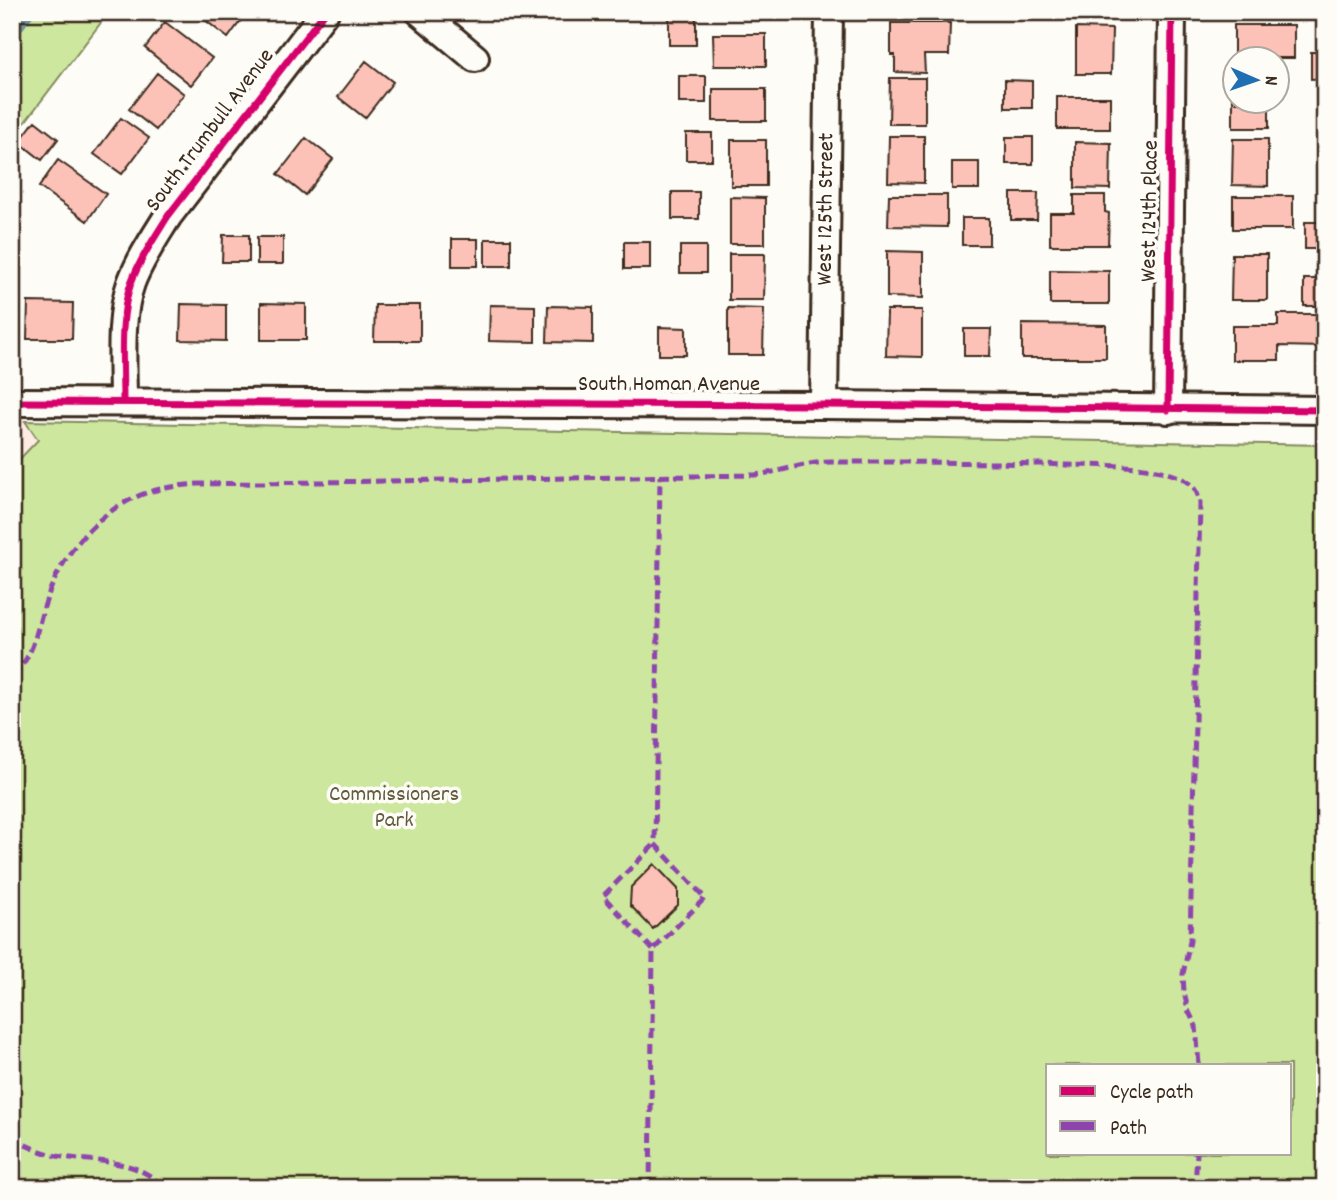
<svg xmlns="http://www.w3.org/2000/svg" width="1337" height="1200" font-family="Dekko,sans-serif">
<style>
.built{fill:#fdebe4}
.green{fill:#cde89e;stroke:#84895e;stroke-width:2;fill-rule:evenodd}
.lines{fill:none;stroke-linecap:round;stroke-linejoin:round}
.stream{stroke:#6f969e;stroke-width:8}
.building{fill:#fdc2b7;stroke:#3b2a1e;stroke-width:2}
.minor-casing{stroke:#3b2a1e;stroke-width:32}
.minor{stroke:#fdfcf7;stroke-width:26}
.quiet{stroke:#8e44ad;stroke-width:5;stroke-dasharray:10 5;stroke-linecap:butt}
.cycleway-casing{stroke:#fdfcf7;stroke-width:11}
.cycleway{stroke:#d6006c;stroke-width:7}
.labels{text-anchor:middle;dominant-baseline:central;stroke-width:7;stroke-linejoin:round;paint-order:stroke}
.street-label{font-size:23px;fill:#3b2a1e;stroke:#fdfcf7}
.park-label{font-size:23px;fill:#605a3e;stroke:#fdfcf7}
</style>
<rect width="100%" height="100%" fill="#fdfcf7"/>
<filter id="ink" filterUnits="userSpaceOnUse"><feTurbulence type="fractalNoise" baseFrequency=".0143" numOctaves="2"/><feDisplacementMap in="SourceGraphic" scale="14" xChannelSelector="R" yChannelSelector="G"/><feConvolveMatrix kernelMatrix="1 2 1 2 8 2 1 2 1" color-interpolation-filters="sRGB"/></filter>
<g filter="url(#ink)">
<!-- built -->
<path class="built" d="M12 420 25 421 38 440 12 467Z"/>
<!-- green -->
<path class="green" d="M12 12H109L12 139Z
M25 421 1325 445V1188H12V467L38 440ZM1048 1065H1290V1153H1048Z"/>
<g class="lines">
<!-- stream -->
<path class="stream" d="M12 37 31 12"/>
</g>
<!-- building -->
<path class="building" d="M195 12H247L228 38Z
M969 12H996V17H969Z
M1058 12H1111V14H1058Z
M1235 12H1270V14L1235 13Z
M1311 12H1325V20H1311Z
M669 18H696V45H669Z
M165 22 212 58 191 85 145 48Z
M891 23H950L949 55H924L925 73 895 72V55H891Z
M1234 25H1294V58H1234Z
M1076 28 1112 29 1111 74H1076Z
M713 34H766V66H714Z
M1311 52H1325V78L1311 79Z
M366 61 393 82 365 118 338 97Z
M157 73 184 94 156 130 129 109Z
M679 76H706V103H679Z
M890 78H925V124H889Z
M1005 80 1032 81V108H1005Z
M1233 82H1236V102H1269V128H1233Z
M713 89H766V121H713Z
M1057 97H1110V129H1057Z
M121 118 149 138 122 174 94 154Z
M35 121 58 139 42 160 19 142Z
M686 133H712V160H686Z
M889 136H924V183L888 182Z
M1006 137H1033V164H1006Z
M306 138 333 159 305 195 278 174Z
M1233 139H1268V186L1232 185Z
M731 140H766V186H731Z
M1075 142 1111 143 1110 189 1075 188Z
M58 160 106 194 87 221 39 187Z
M952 162H979V189H952Z
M672 192H699V219H672Z
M1011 193H1038L1037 220H1011Z
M889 195H947V227L888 226Z
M1074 195H1105V212L1109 213 1108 245H1050V213H1074Z
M1233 196H1293V229H1233Z
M730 197 765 198V244H730Z
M962 218H989V245H962Z
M1305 222H1325V249H1305Z
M223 235H249V262H222Z
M257 237H283V264H257Z
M452 239H478V266H452Z
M485 239H511V266H485Z
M624 242H650V269H624Z
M680 246H706V273H680Z
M887 251 923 252V298L887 297Z
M729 254H765L764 300H729Z
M1232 254H1267V300H1231Z
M1050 270 1109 271V304H1050Z
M1304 279H1325V306H1304Z
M12 302H14L13 339H12Z
M28 302 73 303 72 339H27Z
M261 303 306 304V340H261Z
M181 304 226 305V341L180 340Z
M375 305H420V341H374Z
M490 305 535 306V342L489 341Z
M548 306 593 307V343L547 342Z
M728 308 764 309 763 355H728Z
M887 310H922V357L886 356Z
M1278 314H1325V347L1279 346V360H1232V326H1278Z
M1022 324 1106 325V358H1022Z
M659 327 686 328V355H659Z
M964 329H991L990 356H964Z
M654 864 678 889V905L653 929 630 905 631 887Z"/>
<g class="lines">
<!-- minor casing -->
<g class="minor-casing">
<g id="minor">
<path d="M420 12 475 58"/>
<path d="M12 402 824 405 1325 410"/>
<path d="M123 402C123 366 119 316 131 283 140 259 155 237 168 216L325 12"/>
<path id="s1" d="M824 405 829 12"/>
<path d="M1168 410 1172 12"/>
</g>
</g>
<!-- minor -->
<use href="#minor" class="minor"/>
<!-- quiet -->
<path class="quiet" d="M12 675C35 657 36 629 45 604 60 558 91 517 136 497 155 488 177 486 198 484L755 475C781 472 805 462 832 462 911 462 989 462 1067 465 1102 466 1141 463 1174 475 1189 481 1198 488 1200 504L1190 941 1183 974 1184 992 1188 1010 1196 1026 1199 1065
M653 950 603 896 655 844
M12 1138C26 1146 41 1152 57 1156 92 1163 139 1157 163 1188
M650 1188 653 950 705 898 655 844 660 476
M1195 1188 1197 1153"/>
<!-- cycleway casing -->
<g class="cycleway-casing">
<path id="cycleway" d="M12 402 824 405 1325 410
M123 402C123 366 119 316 131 283 140 259 155 237 168 216L325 12
M1168 410 1172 12"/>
</g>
<!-- cycleway -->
<use href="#cycleway" class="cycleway"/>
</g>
</g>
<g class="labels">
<!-- street labels -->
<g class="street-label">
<text transform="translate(211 131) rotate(-53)">South Trumbull Avenue</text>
<text stroke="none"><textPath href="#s1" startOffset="196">West 125th Street</textPath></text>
<text transform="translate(1151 211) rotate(-89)">West 124th Place</text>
<text x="669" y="385">South Homan Avenue</text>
</g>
<!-- park labels -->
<g class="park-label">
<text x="394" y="795">Commissioners<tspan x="394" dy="26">Park</tspan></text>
</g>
</g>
<!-- margin -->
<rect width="1337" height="1200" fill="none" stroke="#fdfcf7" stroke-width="42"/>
<rect x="21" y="21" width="1295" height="1158" fill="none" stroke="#3b2a1e" stroke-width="2.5" filter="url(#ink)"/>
<!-- legend -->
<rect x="1046" y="1064" width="245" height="91" fill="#fdfcf7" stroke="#afa8a0" stroke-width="2"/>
<rect x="1060" y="1086" width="35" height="10" fill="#d6006c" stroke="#afa8a0" stroke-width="2"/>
<text x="1110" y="1098" font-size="21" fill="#3b2a1e">Cycle path</text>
<rect x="1060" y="1121" width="35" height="10" fill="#8e44ad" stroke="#afa8a0" stroke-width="2"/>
<text x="1110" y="1134" font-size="21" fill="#3b2a1e">Path</text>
<!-- north arrow -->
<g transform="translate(1256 80) rotate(92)"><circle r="33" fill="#fdfcf7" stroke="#afa8a0" stroke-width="2"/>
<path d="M0-5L12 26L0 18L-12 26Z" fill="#1f6fb2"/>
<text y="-10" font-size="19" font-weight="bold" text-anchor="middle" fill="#3b2a1e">N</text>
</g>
</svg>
